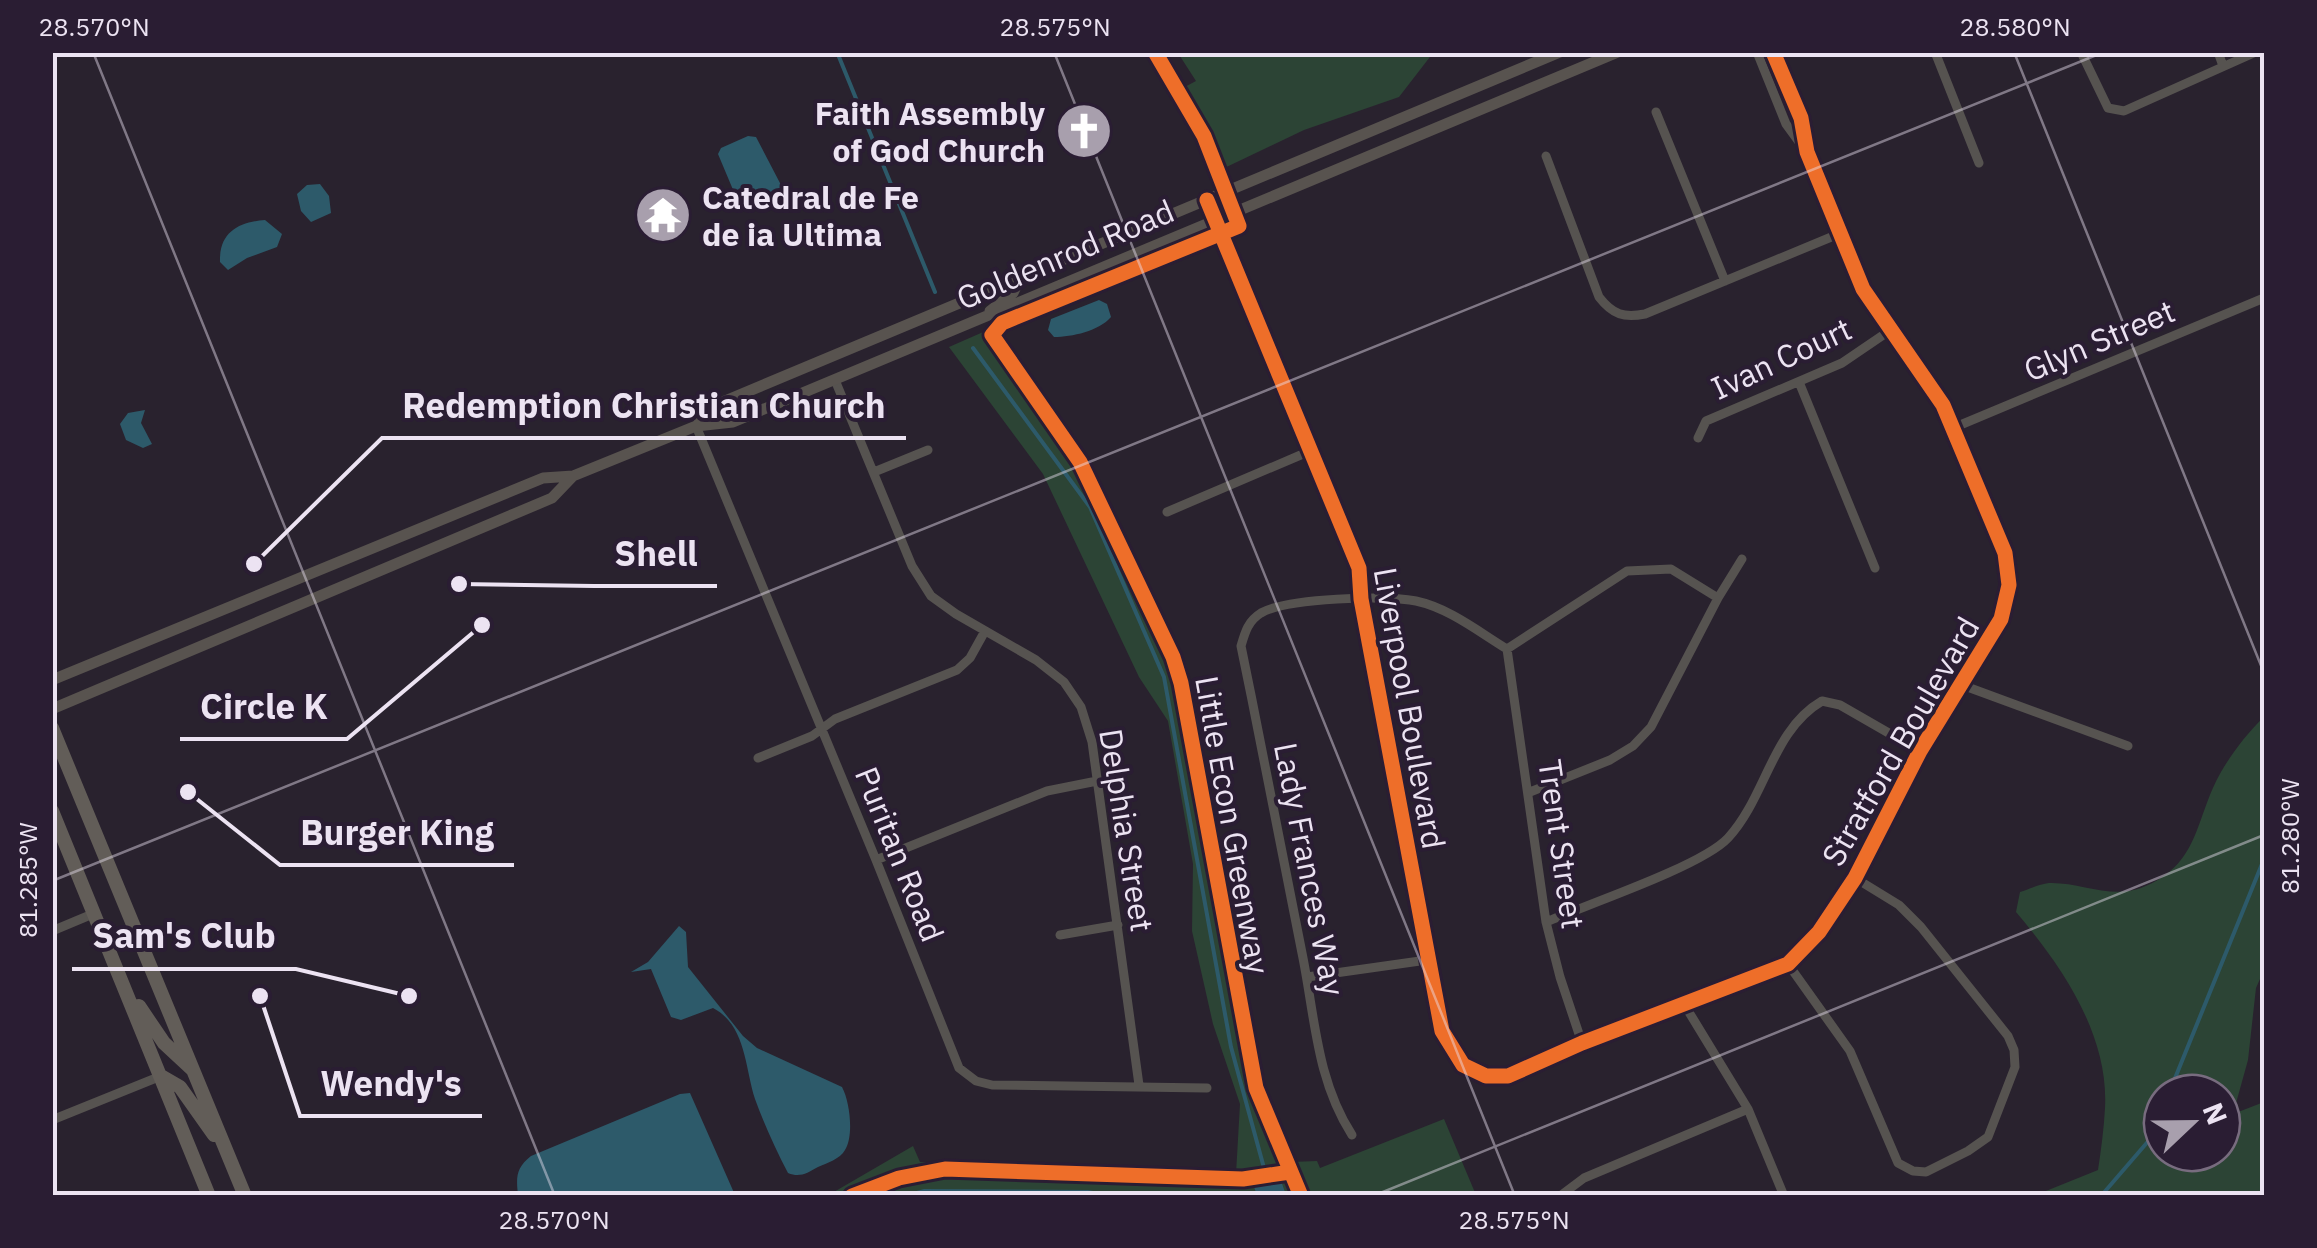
<svg xmlns="http://www.w3.org/2000/svg" width="2317" height="1248" font-family="'IBM Plex Sans',sans-serif">
<style>
.green{fill:#2c4435;fill-rule:evenodd}
.water{fill:#2d5a6a}
.lines{fill:none;stroke-linecap:round;stroke-linejoin:round}
.stream{stroke:#2d5a6a;stroke-width:4}
.minor{stroke:#565350;stroke-width:9}
.secondary{stroke:#58534f;stroke-width:11}
.trunk{stroke:#625d58;stroke-width:14}
.cycleway-casing{stroke:#2a1d33;stroke-width:21}
.cycleway{stroke:#ee6e29;stroke-width:15}
.ticks{fill:none;stroke:#ece3f2;stroke-width:2.5;stroke-opacity:0.45}
.labels{text-anchor:middle;dominant-baseline:central;stroke-width:8;stroke-linejoin:round;paint-order:stroke}
.poi-label{font-size:32px;font-weight:bold;fill:#ece3f2;stroke:#2a1d33;text-anchor:end}
.street-label{font-size:32px;fill:#ece3f2;stroke:#2a1d33}
.leader{fill:none;stroke:#ece3f2;stroke-width:4}
.callout-dot{fill:#ece3f2;stroke:#2a1d33;stroke-width:4}
.callout-label{font-size:35px;text-anchor:middle;font-weight:bold;fill:#ece3f2;stroke:#2a1d33;stroke-width:8;stroke-linejoin:round;paint-order:stroke}
.neatline{fill:none;stroke:#ece3f2;stroke-width:4}
.ticks-label{font-size:25px;text-anchor:middle;fill:#ece3f2}
</style>
<rect width="100%" height="100%" fill="#29222e"/>
<!-- green -->
<path class="green" d="M1178 53H1177H1433L1399 97 1304 130 1216 172 1194 130 1185 94 1179 90 1196 81Z
M1022 315 1025 323 1000 334 1094 471 1186 664 1259 1074 1292 1162 1317 1161 1320 1168 1444 1119 1476 1195 827 1196 913 1146 920 1162 1236 1174 1240 1104 1213 1024 1192 931 1193 864 1168 721 1139 677 1043 474 949 347Z
M2264 717V970L2256 988 2248 1060 2233 1114 2264 1102V1195H2036L2098 1170C2101 1150 2104 1128 2105 1108 2109 1034 2061 965 2016 912L2020 892C2029 889 2040 884 2049 883 2080 882 2110 899 2141 888 2201 865 2194 819 2221 772 2232 753 2248 732 2264 717ZM2162 1093H2222V1153H2162Z"/>
<!-- water -->
<path class="water" d="M748 136 756 137 781 185 779 195 747 208 739 204 718 154 721 148Z
M320 184 329 196 331 213 311 222 301 211 297 194 307 185Z
M265 220 282 234 277 247 247 258 228 270 220 262C219 232 239 222 265 220Z
M1099 300 1107 304 1111 317C1099 331 1072 337 1054 337L1048 330 1051 319Z
M145 410 141 423 152 444 143 448 126 440 120 424 128 413Z
M679 926 686 932 688 967 743 1036 757 1048 842 1087C850 1102 854 1136 845 1150 840 1159 827 1163 818 1167 807 1173 800 1178 788 1173 776 1150 764 1124 755 1099 745 1068 746 1025 713 1008L681 1020 671 1017 651 969 631 972 648 962Z
M690 1093 735 1195H518C516 1177 516 1168 531 1156L680 1094Z
M1279 1175 1286 1195H1257L1251 1179Z
M924 1189 1088 1190 1115 1195H901Z"/>
<g class="lines">
<!-- stream -->
<path class="stream" d="M837 52 935 292
M973 348 1090 507 1164 677 1231 1047 1267 1179
M2169 1093 2264 859
M2101 1196 2151 1138 2162 1111"/>
<!-- minor -->
<path class="minor" d="M1757 52 1786 124 1805 150
M1935 52 1979 163
M2081 52 2108 108 2124 111 2256 52
M2218 52 2223 66
M1656 112 1725 281
M1546 156 1599 297C1613 315 1624 318 1645 314L1841 233
M1207 200 1359 568 1361 599 1442 1031 1463 1065 1486 1076H1508L1582 1043 1788 964 1819 932 1855 878 1920 751 2001 619 2009 585 2005 553 1943 405 1863 289 1807 152 1801 118 1773 52
M835 380 912 566 931 596 956 614 1036 660 1064 682 1081 707 1092 742 1139 1085
M1799 382 1875 568
M696 426 876 860 959 1068 976 1081 992 1085 1207 1088
M1953 428 2264 298
M1698 438 1706 421 1842 363 1892 329
M874 472 928 450
M1167 512 1310 451
M1507 649 1546 922 1560 977 1582 1043
M1962 685 2128 746
M758 758 812 736 835 719 957 670 970 658 985 631
M1530 792 1610 760 1633 746 1651 727 1718 598 1742 559
M876 860 1047 791 1097 781
M1546 922C1586 905 1702 866 1728 838 1766 797 1772 730 1822 701L1840 705 1920 751
M52 931 95 913
M1060 935 1118 925
M1788 964 1850 1051 1898 1163 1913 1171 1926 1172 1968 1151 1988 1137 2015 1067 2014 1050 2008 1036 1921 927 1899 905 1855 878
M1307 977 1427 960
M1684 1004 1748 1109 1784 1196
M52 1120 161 1076
M1352 1135C1316 1079 1315 1016 1302 953 1282 850 1262 748 1241 646 1245 632 1248 621 1261 613 1287 598 1386 595 1416 601 1449 608 1479 632 1507 649L1627 571 1671 569 1718 598
M1560 1196 1584 1178 1748 1109"/>
<!-- secondary -->
<path class="secondary" d="M990 311 1013 293 1020 278
M698 424 725 401 1560 52
M52 680 543 478 573 476 696 426 733 422 1618 52
M52 709 552 498 573 476"/>
<!-- trunk -->
<path class="trunk" d="M52 728 245 1196
M52 811 209 1196
M139 1006 164 1043 192 1069
M161 1076 180 1087 214 1135"/>
<!-- cycleway casing -->
<g class="cycleway-casing">
<path id="cycleway" d="M1155 52 1204 136 1239 226 1002 323 992 335 1080 462 1173 657 1181 683 1256 1088 1301 1196
M1207 200 1359 568 1361 599 1442 1031 1463 1065 1486 1076H1508L1582 1043 1788 964 1819 932 1855 878 1920 751 2001 619 2009 585 2005 553 1943 405 1863 289 1807 152 1801 118 1773 52
M852 1196 899 1178 945 1169 1243 1179 1290 1172"/>
</g>
<!-- cycleway -->
<use href="#cycleway" class="cycleway"/>
</g>
<!-- ticks -->
<path class="ticks" d="M93 52 555 1196M1054 52 1515 1196M2014 52 2264 673M52 881 2104 52M1373 1196 2264 835"/>
<!-- icons -->
<defs>
<g id="church-disc" transform="scale(2.875)"><circle r="9.5" fill="#a89fad" stroke="#2a1d33"/><path d="M-1.2-6h2.4v3.5h3.3v2.4h-3.3V6h-2.4V-.1h-3.3v-2.4h3.3Z" fill="#fff"/></g>
<g id="temple-disc" transform="scale(2.875)"><circle r="9.5" fill="#a89fad" stroke="#2a1d33"/><path d="M0-6L5-2H3V0L6.5 2.5H4V6H1.5V3h-3V6H-4V2.5H-6.5L-3 0V-2H-5Z" fill="#fff"/></g>
</defs>
<g fill-rule="evenodd">
<use href="#church-disc" x="1084" y="131"/>
<use href="#temple-disc" x="663" y="215"/>
</g>
<g class="labels">
<!-- poi labels -->
<g class="poi-label">
<text x="1045" y="113">Faith Assembly<tspan x="1045" dy="37">of God Church</tspan></text>
<text x="702" y="197" text-anchor="start">Catedral de Fe<tspan x="702" dy="37">de ia Ultima</tspan></text>
</g>
<!-- street labels -->
<g class="street-label">
<text transform="translate(1065 254) rotate(-23)">Goldenrod Road</text>
<text transform="translate(2099 340) rotate(-23)">Glyn Street</text>
<text transform="translate(1781 358) rotate(-25)">Ivan Court</text>
<text transform="translate(1410 708) rotate(80)">Liverpool Boulevard</text>
<text transform="translate(1900 741) rotate(-60)">Stratford Boulevard</text>
<text transform="translate(1233 825) rotate(80)">Little Econ Greenway</text>
<text transform="translate(1127 830) rotate(81)">Delphia Street</text>
<text transform="translate(1562 844) rotate(82)">Trent Street</text>
<text transform="translate(900 854) rotate(68)">Puritan Road</text>
<text transform="translate(1310 869) rotate(79)">Lady Frances Way</text>
</g>
</g>
<!-- callouts -->
<path class="leader" d="M254 564L382 438H906M459 584L594 586H717M482 625L347 739H180M188 792L280 865H514M409 996L296 969H72M260 996L300 1116H482"/>
<g class="callout-dot">
<circle cx="254" cy="564" r="10"/>
<circle cx="459" cy="584" r="10"/>
<circle cx="482" cy="625" r="10"/>
<circle cx="188" cy="792" r="10"/>
<circle cx="409" cy="996" r="10"/>
<circle cx="260" cy="996" r="10"/>
</g>
<g class="callout-label">
<text x="644" y="418">Redemption Christian Church</text>
<text x="656" y="566">Shell</text>
<text x="264" y="719">Circle K</text>
<text x="397" y="845">Burger King</text>
<text x="184" y="948">Sam's Club</text>
<text x="391" y="1096">Wendy's</text>
</g>
<!-- border -->
<rect width="2317" height="1248" fill="none" stroke="#2a1d33" stroke-width="110"/>
<!-- north arrow -->
<g transform="translate(2192 1123) rotate(68)"><circle r="48" fill="#2a1d33" stroke="#786c7f" stroke-width="2.5"/>
<path d="M0-8L18 38L0 25L-18 38Z" fill="#a89fad"/>
<text y="-15" font-size="28" font-weight="bold" text-anchor="middle" fill="#ece3f2">N</text>
</g>
<rect x="55" y="55" width="2207" height="1138" class="neatline"/>
<g class="ticks-label">
<text x="94" y="36">28.570°N</text>
<text x="1055" y="36">28.575°N</text>
<text x="2015" y="36">28.580°N</text>
<text transform="translate(2290 836) rotate(-90)" y="9">81.280°W</text>
<text transform="translate(28 880) rotate(-90)" y="9">81.285°W</text>
<text x="554" y="1229">28.570°N</text>
<text x="1514" y="1229">28.575°N</text>
</g>
</svg>
